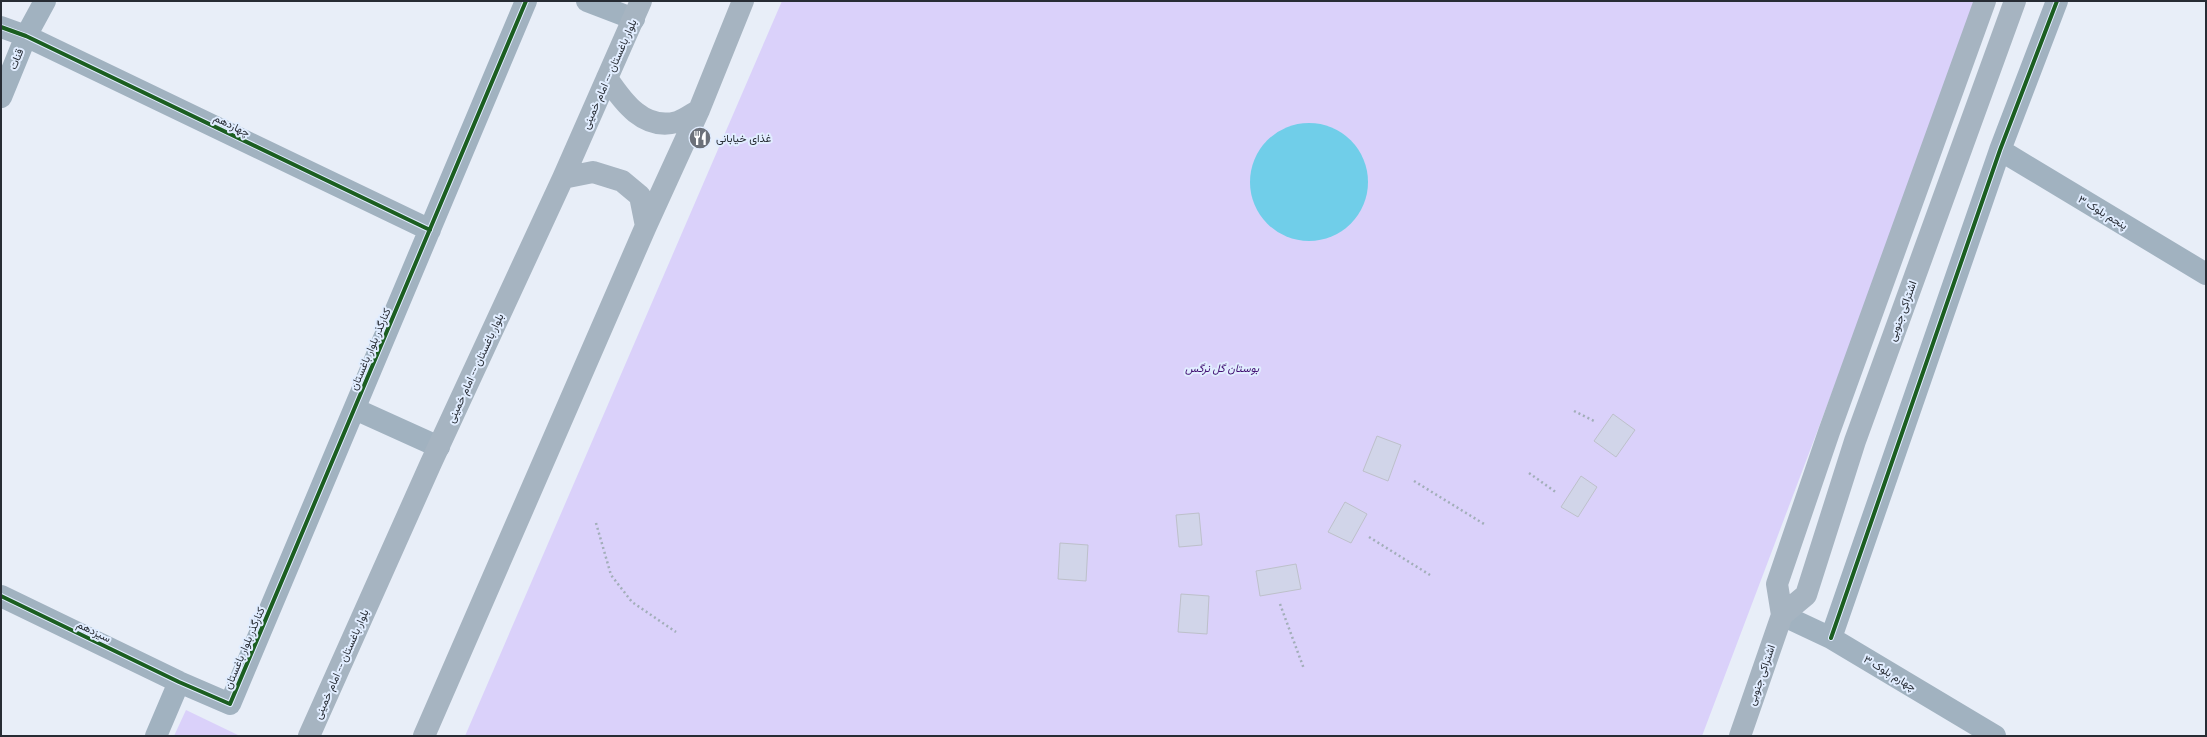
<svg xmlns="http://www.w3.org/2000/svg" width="2207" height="737" font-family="'PT Serif',Vazirmatn,serif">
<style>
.green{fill:#dad1fa}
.water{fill:#70cee9}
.building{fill:#d1d5e9;stroke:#bdc0ca}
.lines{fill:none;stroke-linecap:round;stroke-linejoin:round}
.path{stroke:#a2aeb9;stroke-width:2.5;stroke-dasharray:2 3;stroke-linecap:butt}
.minor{stroke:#a1b2c0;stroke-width:22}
.major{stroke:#a6b4c1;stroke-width:22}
.cycleway-casing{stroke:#e1edff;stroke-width:6}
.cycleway{stroke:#1b5e20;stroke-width:4}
.labels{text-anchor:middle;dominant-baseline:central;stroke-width:4;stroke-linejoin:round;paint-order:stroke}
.street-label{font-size:11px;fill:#272c34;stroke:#e1edff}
.poi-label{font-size:11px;fill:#272c34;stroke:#e1edff;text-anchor:start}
.park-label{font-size:11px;font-style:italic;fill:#401071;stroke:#e1edff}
</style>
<rect width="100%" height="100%" fill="#e8eef8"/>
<!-- green -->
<path class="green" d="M782 1H1980L1702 736H465Z
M186 710 240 736H174Z"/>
<!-- water -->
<path class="water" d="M1250 182a59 59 0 1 1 118 0a59 59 0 1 1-118 0Z"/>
<!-- building -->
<path class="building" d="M1613 414 1635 430 1616 457 1594 441Z
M1377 436 1401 445 1388 481 1363 471Z
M1581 476 1597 487 1578 517 1561 507Z
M1345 502 1367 514 1351 543 1328 532Z
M1199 513 1202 545 1179 547 1176 515Z
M1060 543 1088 545 1086 581 1058 579Z
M1296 564 1301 589 1260 596 1256 571Z
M1181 594 1209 596 1207 634 1178 632Z"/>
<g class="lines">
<!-- path -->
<path class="path" d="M1574 411 1596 422
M1529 473 1557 493
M1414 481 1484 524
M596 523 611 575 632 602 676 632
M1369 537 1430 575
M1280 604 1304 669"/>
<!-- minor -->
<path class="minor" d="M587 1 634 19
M1 27 26 36 430 230
M1 97 26 36 45 1
M2000 150 2206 274
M355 409 439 447
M1 596 179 682 230 704 526 1
M1782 615 1831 638 1995 736
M1831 638 2000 150 2057 1
M156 736 179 682"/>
<!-- major -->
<path class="major" d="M607 78C623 102 644 131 677 122 684 120 692 114 699 110
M563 178 593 172 622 181 640 196 646 226
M1782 615 1806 595 1855 441 2015 1
M309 736 431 463 563 178 641 1
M424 736 646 226 699 110 743 1
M1740 736 1782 615 1777 584 1829 432 1985 1"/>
<!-- cycleway casing -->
<g class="cycleway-casing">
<path id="cycleway" d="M1 27 26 36 430 230
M1 596 179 682 230 704 526 1
M1831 638 2000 150 2057 1"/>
</g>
<!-- cycleway -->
<use href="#cycleway" class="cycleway"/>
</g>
<!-- icons -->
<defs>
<g id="restaurant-disc" transform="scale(1.15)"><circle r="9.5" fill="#6b7079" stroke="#e1edff"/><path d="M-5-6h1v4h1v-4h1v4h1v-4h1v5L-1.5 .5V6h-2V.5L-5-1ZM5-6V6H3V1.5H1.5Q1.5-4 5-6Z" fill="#fff"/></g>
</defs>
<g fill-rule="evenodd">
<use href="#restaurant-disc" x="700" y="138"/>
</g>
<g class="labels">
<!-- street labels -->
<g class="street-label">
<text transform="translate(16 59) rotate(-68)">قنات</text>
<text transform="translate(609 74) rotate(-66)">بلوار باغستان -- امام خمینی</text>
<text transform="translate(232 125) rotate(26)">چهاردهم</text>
<text transform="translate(2103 212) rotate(31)">پنجم بلوک ۳</text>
<text transform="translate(1902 311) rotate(-70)">اشتراکی جنوبی</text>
<text transform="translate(370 349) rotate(-67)">کنارگذر بلوار باغستان</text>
<text transform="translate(475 368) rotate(-65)">بلوار باغستان -- امام خمینی</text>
<text transform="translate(94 631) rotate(26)">سیزدهم</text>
<text transform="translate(244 648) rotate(-67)">کنارگذر بلوار باغستان</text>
<text transform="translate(341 664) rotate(-66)">بلوار باغستان -- امام خمینی</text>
<text transform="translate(1890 673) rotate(31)">چهارم بلوک ۳</text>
<text transform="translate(1761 675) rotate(-71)">اشتراکی جنوبی</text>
</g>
<!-- poi labels -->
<g class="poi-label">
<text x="716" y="138">غذای خیابانی</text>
</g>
<!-- park labels -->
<g class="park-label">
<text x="1222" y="368">بوستان گل نرگس</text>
</g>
</g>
<!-- border -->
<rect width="2207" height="737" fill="none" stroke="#272c34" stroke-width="4"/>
</svg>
